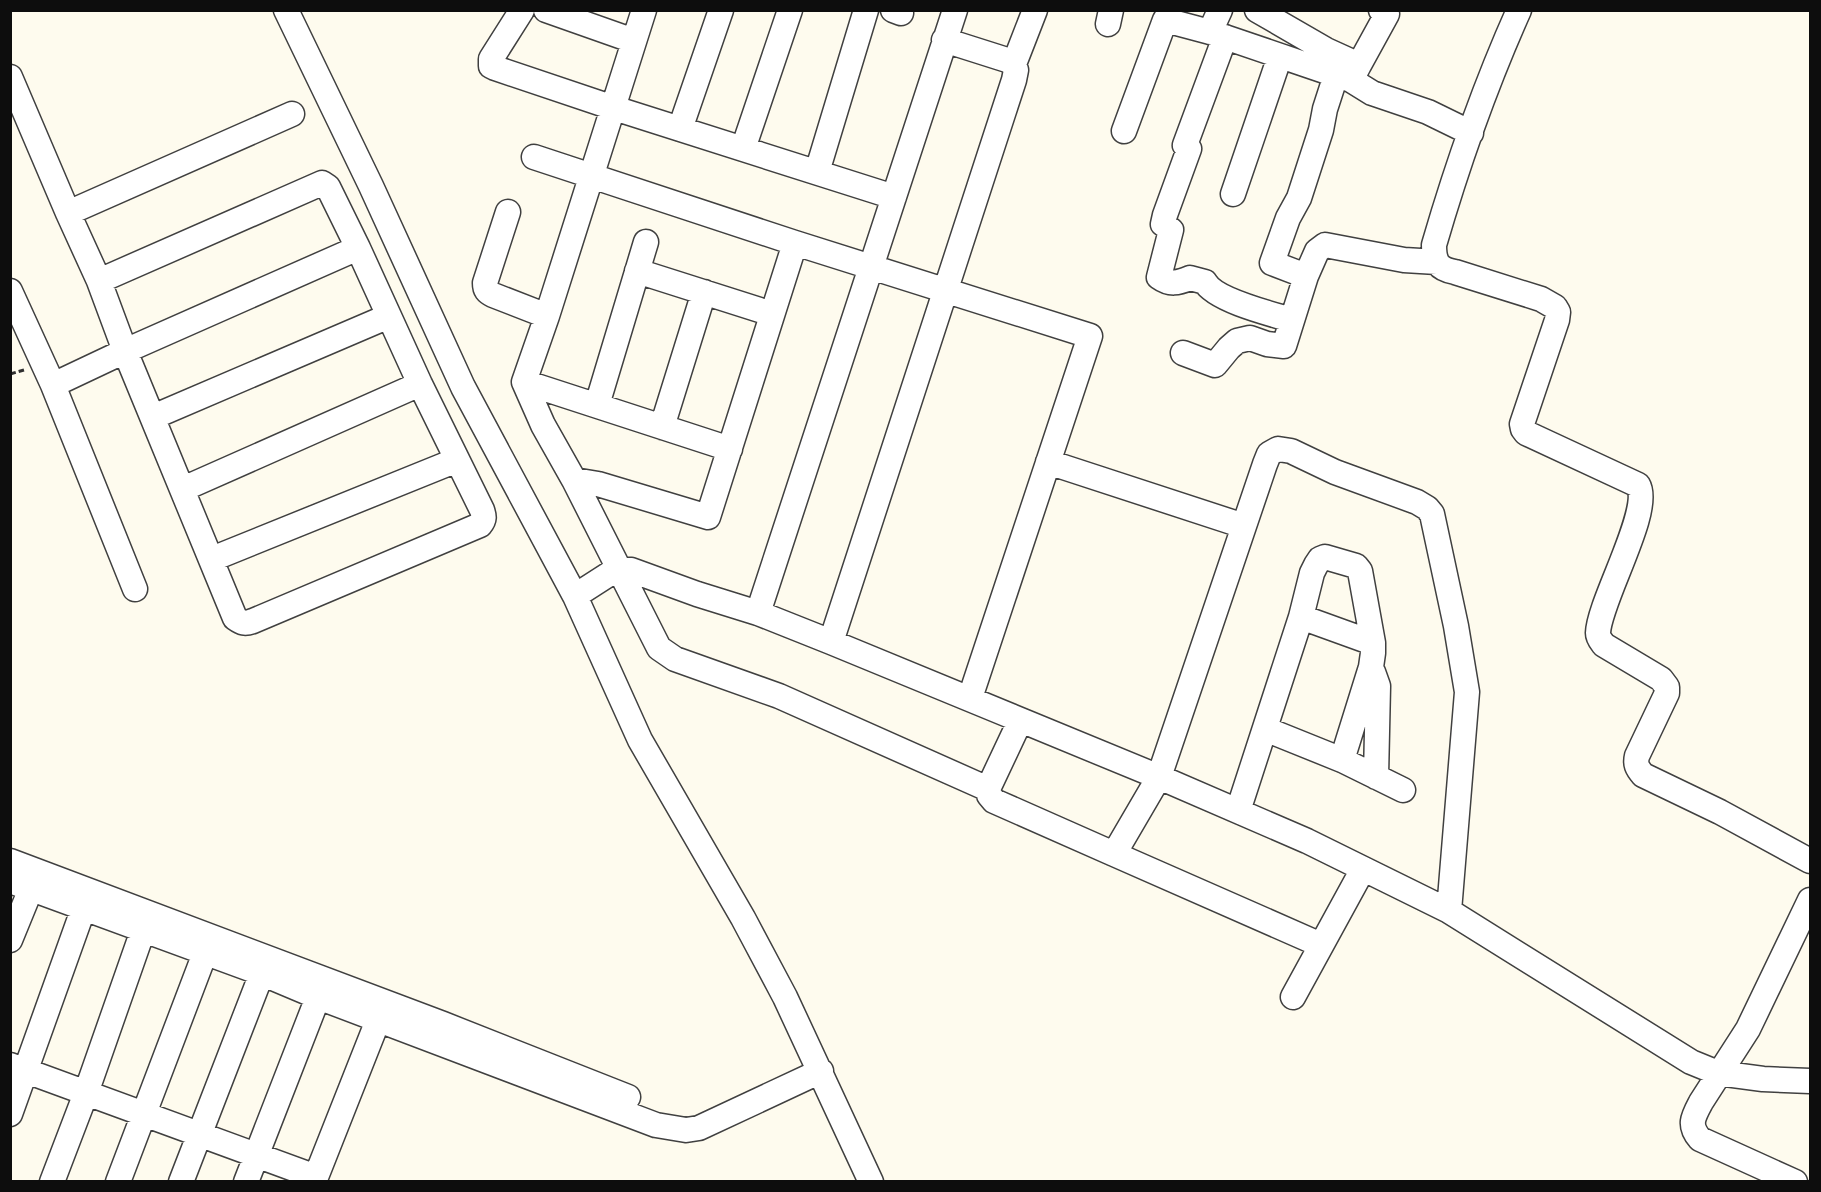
<svg xmlns="http://www.w3.org/2000/svg" width="1821" height="1192" font-family="'IBM Plex Serif',serif">
<style>
.lines{fill:none;stroke-linecap:round;stroke-linejoin:round}
.minor-casing{stroke:#404040;stroke-width:27}
.path{stroke:#2f2f2f;stroke-width:3;stroke-dasharray:6 3;stroke-linecap:butt}
.minor{stroke:#fff;stroke-width:24}
</style>
<rect width="100%" height="100%" fill="#fefbee"/>
<g class="lines">
<!-- minor casing -->
<g class="minor-casing">
<path id="minor" d="M286 10 371 186 463 387 575 596 640 740 743 918 785 997 871 1182
M522 10 491 59V66L495 68 614 108 894 197
M546 10 634 41
M644 10 547 316 524 382 543 425 574 480 659 648 675 659 779 696 988 789
M893 10 901 13
M1257 10 1326 50 1359 65 1351 80 1372 93 1428 112 1471 133
M1519 10C1485 86 1457 166 1434 245 1434 262 1438 269 1455 272L1541 299 1555 307 1558 312 1557 320 1522 424 1523 429 1526 433 1638 485C1653 510 1599 601 1598 633 1598 638 1601 641 1604 645L1661 679 1667 687V693L1637 756C1635 764 1637 768 1643 775L1720 812 1810 861
M1108 24 1111 10
M1210 32 1220 10
M1225 37 1185 145 1189 149 1165 215 1163 224 1171 230 1159 277C1170 285 1178 283 1190 278L1205 282C1215 300 1271 314 1292 320
M1014 64 1035 10
M1359 65 1387 14 1381 10
M10 77 68 213 99 281 125 351 235 618C242 623 245 624 253 621L480 525C485 519 484 516 482 510L420 384 358 248 125 351 53 385
M680 129 721 10
M1124 131 1165 20 1210 32 1351 80
M743 149 790 10
M534 157 795 243 1090 336 970 698
M817 172 866 10
M1233 194 1280 56
M508 212 485 283C485 290 487 292 493 295L547 316
M68 213 292 114
M637 271 772 314
M1306 276 1317 251 1325 245 1404 260 1437 262
M99 281 322 183 328 187 358 248
M10 291 53 385 135 589
M1183 353 1215 365 1229 348 1237 341 1250 338 1267 344 1284 346 1306 276 1272 263 1288 218 1299 198 1321 130 1325 109 1336 75
M524 382 730 449
M597 405 646 242
M153 417 389 316
M662 427 704 292
M1048 462 1244 526
M574 480 598 484 708 517 795 243
M183 489 420 384
M212 559 457 460
M575 596 617 569 631 570 697 594 758 613 831 642 1159 777 1307 841 1449 911 1691 1062 1718 1073 1763 1079 1810 1081
M758 613 955 10
M1301 617 1373 643
M831 642 1014 80 1016 70 1014 64 1007 60 944 40
M1373 672 1378 686 1376 777
M1020 721 988 789 989 795 994 801 1114 854
M1265 729 1342 760 1403 790
M1238 811 1301 617 1312 573 1316 565 1320 559 1325 557 1356 566 1360 571 1373 643V653L1371 667 1342 760
M10 861 443 1024 628 1097
M10 881 261 973 318 997 656 1125 686 1130 699 1128 821 1071
M10 940 37 874
M1321 945 1114 854 1159 777 1265 464 1269 454 1278 449 1291 451 1335 472 1417 502 1427 508 1432 514 1456 626 1467 692 1449 911
M1293 997 1363 869
M10 1065 316 1177
M10 1114 84 907
M52 1182 86 1093 148 916
M118 1182 205 953
M181 1182 267 960
M246 1182 318 997
M314 1182 384 1005
M1795 1182 1700 1139C1688 1125 1693 1117 1701 1102L1748 1029 1810 900"/>
</g>
<!-- path -->
<path class="path" d="M10 374 24 370"/>
<!-- minor -->
<use href="#minor" class="minor"/>
</g>
<!-- border -->
<rect width="1821" height="1192" fill="none" stroke="#0d0d0d" stroke-width="24"/>
</svg>
